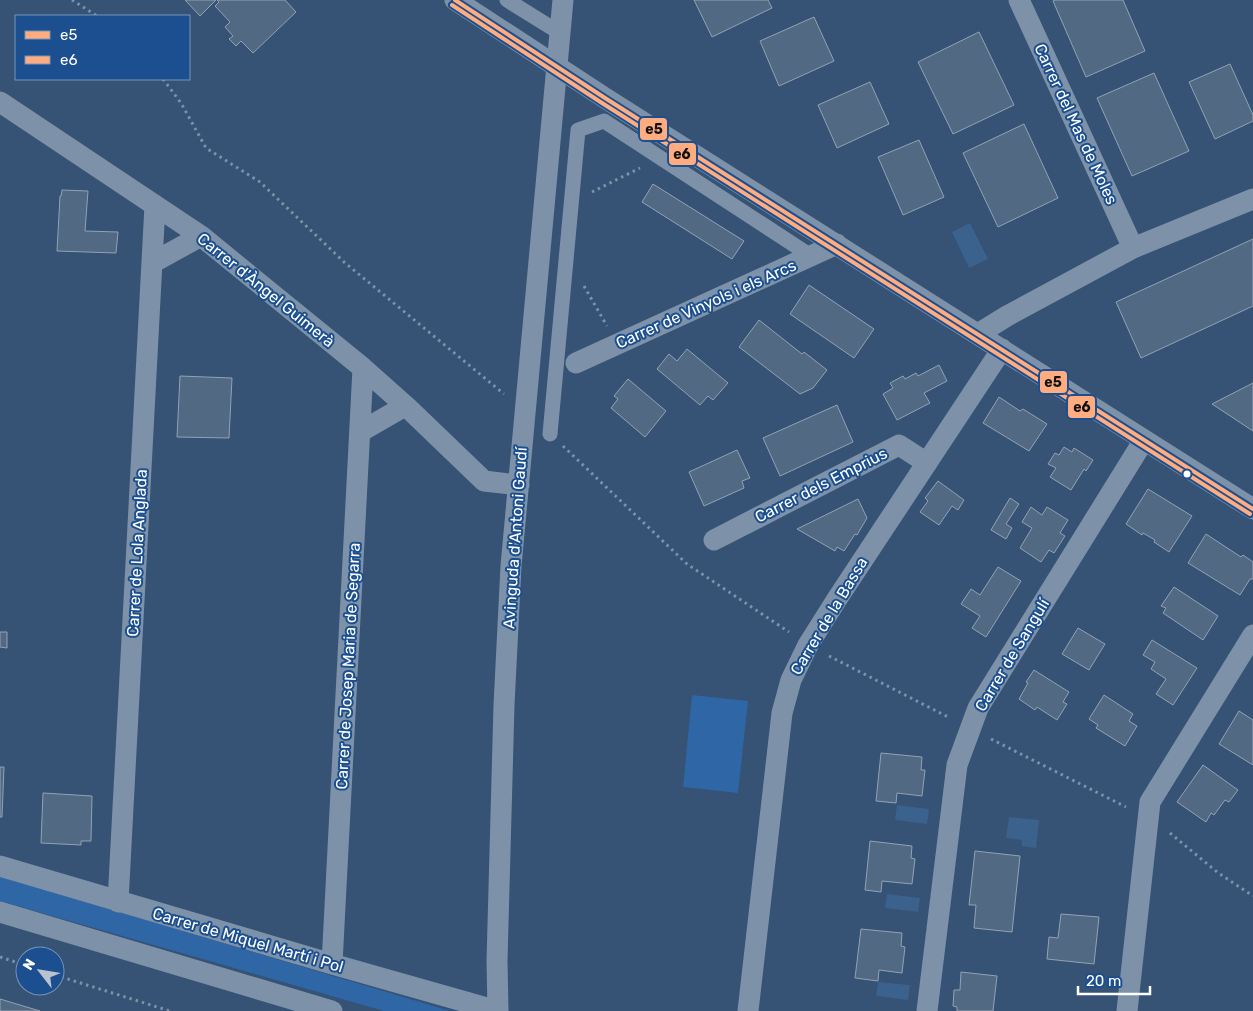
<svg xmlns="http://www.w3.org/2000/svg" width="1253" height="1011" font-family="Rubik,sans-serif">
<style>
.green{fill:#2f66a5}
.water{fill:#3b618d}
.building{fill:#526984;stroke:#92a2b6}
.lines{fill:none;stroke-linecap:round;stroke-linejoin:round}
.path{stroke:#7d92a8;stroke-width:3;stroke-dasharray:2.5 4;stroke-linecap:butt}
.pedestrian{stroke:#7d92a8;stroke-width:15}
.minor{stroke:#7d92a8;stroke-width:21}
.bus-1-casing{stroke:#1b4f8f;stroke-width:8}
.bus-2-casing{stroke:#1b4f8f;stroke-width:8}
.bus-1{stroke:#ffac80;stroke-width:4}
.bus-2{stroke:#ffac80;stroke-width:4}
.bus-dot{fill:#fff;stroke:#1b4f8f;stroke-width:2}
.labels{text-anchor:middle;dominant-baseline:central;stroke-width:4;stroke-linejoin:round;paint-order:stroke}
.street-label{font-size:16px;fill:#fff;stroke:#1b4f8f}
.line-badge{stroke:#1b4f8f;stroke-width:2}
.pale-badge-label{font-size:14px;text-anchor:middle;font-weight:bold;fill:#111}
</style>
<rect width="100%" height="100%" fill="#365274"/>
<!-- green -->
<path class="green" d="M692 695 748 701 738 793 683 787Z
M0 876 450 1011H384L0 901Z"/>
<!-- water -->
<path class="water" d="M970 223 988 259 969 268 952 232Z
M897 805 929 809 927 824 895 820Z
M1009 817 1039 820 1036 848 1022 846V840L1006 838Z
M887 894 920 898 918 912 885 908Z
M878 982 910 985 908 1000 876 996Z"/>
<!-- building -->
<path class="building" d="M185 0H216L200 16Z
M217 0H285L296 12 253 53 241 41 236 46 229 39 233 36 225 27 230 22 215 6 219 2Z
M694 0H768L772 8 712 37Z
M1055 0H1123L1145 51 1086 77 1053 1Z
M814 17 834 61 779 86 760 41Z
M979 32 1014 105 953 134 918 62Z
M1230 64 1253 115V121L1215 139 1189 82Z
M1154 73 1189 151 1132 176 1097 98Z
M870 82 889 124 837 148 818 105Z
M1024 124 1058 198 998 227 963 153Z
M919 140 944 197 903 215 878 157Z
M653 184 744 241 732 259 642 202Z
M62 190 88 191 85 231 118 232 116 253 57 251 60 196H61Z
M1253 239V306L1141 358 1116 302Z
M809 285 874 329 854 358 790 314Z
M759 320 802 354 804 352 827 370 813 388 800 394 739 347Z
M687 349 728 383 713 400 708 396 700 405 657 369 669 354 677 361Z
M939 365 947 381 924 393 930 403 897 420 883 394 893 388 890 383 903 376 905 379 916 373 918 376Z
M180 376 232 378 229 438 177 437Z
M628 379 666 411 645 437 611 408 618 399 614 396Z
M1253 383V431L1212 404Z
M999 397 1020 411 1023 409 1047 424 1029 451 983 423Z
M837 405 853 442 780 476 763 438Z
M1064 447 1072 452 1074 448 1093 460 1086 471 1084 469 1071 490 1050 477 1056 468 1048 464 1055 453 1059 455Z
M737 450 750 478 742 481 744 488 704 506 689 472Z
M938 481 964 500 958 510 952 506 939 525 920 512 928 501 925 498Z
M1148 489 1192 516 1169 552 1154 542 1155 540 1143 533 1142 535 1126 524Z
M1010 498 1019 504 1006 524 1012 528 1006 539 991 530Z
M858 499 867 518 857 535 855 534 844 551 837 547 835 551 797 529Z
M1031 507 1042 515 1047 507 1068 520 1060 533 1065 536 1054 553 1049 550 1041 562 1020 548 1032 528 1022 522Z
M1206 534 1241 557 1243 555 1253 562V579H1250L1240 595 1188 563Z
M998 567 1021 581 986 637 972 628 980 616 961 604 971 589 980 595Z
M1174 587 1218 616 1203 640 1163 613 1166 608 1161 606Z
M1078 628 1105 644 1089 670 1062 654Z
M0 632H7V648L0 647Z
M1152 640 1197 668 1173 705 1156 694 1166 679 1151 669 1155 662 1143 655Z
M1034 670 1069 692 1063 702 1067 704 1057 720 1037 707 1035 710 1019 699 1028 683 1026 682Z
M1104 695 1133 714 1129 721 1137 726 1125 746 1096 728 1098 725 1089 719Z
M1239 711 1253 720V765L1219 744Z
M881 753 922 757 921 770H925L922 796 897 793 896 803 876 801Z
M1203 765 1238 790 1229 802 1225 800 1214 815 1211 813 1206 822 1177 802Z
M0 767H4L2 817H0Z
M43 793 92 796 91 841H81V845L41 843Z
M870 841 912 846 911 858 915 859 912 884 882 881 881 892 865 890Z
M975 851 1020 856 1012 932 974 928 976 905H969Z
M1061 914 1099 917 1094 964 1047 959 1049 937 1058 938Z
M861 929 902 933 901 946 905 947 902 973 879 970 878 981 855 978Z
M961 972 997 976 993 1011H957V1007L953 1006 954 990H960Z
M0 999 40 1011H0Z"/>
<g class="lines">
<!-- path -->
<path class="path" d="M72 0 97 16
M163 79 181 103 206 148 260 182 344 262 504 394
M592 192 640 168
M584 286 607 326
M563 446 687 564 789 632
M829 656 950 718
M991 739 1126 807
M1170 833 1217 872 1253 896
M0 957 25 965
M55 975 170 1011"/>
<!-- pedestrian -->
<path class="pedestrian" d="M507 0 560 33
M550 434 578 130 604 121 811 256"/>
<!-- minor -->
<path class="minor" d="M455 0 605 98 1253 509
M1019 0 1133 248
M0 102 201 236 363 368 408 408 484 481 519 485
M152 263 201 236
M978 334 1007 316 1133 248 1253 199
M576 363 837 244
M360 432 405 406
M714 540 899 445 927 463
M0 866 332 964 498 1011 497 961 504 705 511 566 563 0
M118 902 155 205
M0 912 332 1011
M332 964 363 368
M748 1011 782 713 791 680 808 645 837 599 1002 349
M927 1011 957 765 978 708 1144 440
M1127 1011 1150 802 1253 635"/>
<!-- bus-1 casing -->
<g class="bus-1-casing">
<path id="bus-1" d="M455 0 605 98 1253 509"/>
</g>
<!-- bus-2 casing -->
<g class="bus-2-casing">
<path id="bus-2" d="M452 5 602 103 1250 514"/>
</g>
<!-- bus-1 -->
<use href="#bus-1" class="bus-1"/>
<!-- bus-2 -->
<use href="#bus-2" class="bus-2"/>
</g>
<!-- markers -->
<circle class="bus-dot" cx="1187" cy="474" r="4.5"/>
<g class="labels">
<!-- street labels -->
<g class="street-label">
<text transform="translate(1076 124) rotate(65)">Carrer del Mas de Moles</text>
<text transform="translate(266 290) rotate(39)">Carrer d'Àngel Guimerà</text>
<text transform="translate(706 304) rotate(-24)">Carrer de Vinyols i els Arcs</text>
<text transform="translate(821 485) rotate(-27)">Carrer dels Emprius</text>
<text transform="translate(515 538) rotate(-86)">Avinguda d'Antoni Gaudí</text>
<text transform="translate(137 553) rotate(-87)">Carrer de Lola Anglada</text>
<text transform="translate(829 616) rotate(-59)">Carrer de la Bassa</text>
<text transform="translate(1012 655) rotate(-59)">Carrer de Sangulí</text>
<text transform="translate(348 666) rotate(-87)">Carrer de Josep Maria de Segarra</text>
<text transform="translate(248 940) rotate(16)">Carrer de Miquel Martí i Pol</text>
</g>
</g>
<g class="line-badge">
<rect x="639" y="117" width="29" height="24" rx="5" fill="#ffac80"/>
<rect x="668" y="142" width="29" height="24" rx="5" fill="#ffac80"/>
<rect x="1039" y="370" width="29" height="24" rx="5" fill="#ffac80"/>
<rect x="1067" y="395" width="29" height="24" rx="5" fill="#ffac80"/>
</g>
<g class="pale-badge-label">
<text x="654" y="134">e5</text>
<text x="682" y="159">e6</text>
<text x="1053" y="387">e5</text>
<text x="1082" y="412">e6</text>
</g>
<!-- legend -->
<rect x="15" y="15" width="175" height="65" fill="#1b4f8f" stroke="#7695bc"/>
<rect x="25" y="31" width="25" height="8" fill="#ffac80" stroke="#7695bc"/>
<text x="60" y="40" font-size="15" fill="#ffffff">e5</text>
<rect x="25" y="56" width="25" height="8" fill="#ffac80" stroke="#7695bc"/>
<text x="60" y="65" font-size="15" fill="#ffffff">e6</text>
<!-- north arrow -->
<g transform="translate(40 971) rotate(301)"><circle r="24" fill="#1b4f8f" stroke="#7695bc"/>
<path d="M0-4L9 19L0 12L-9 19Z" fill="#b9c2ce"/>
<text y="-8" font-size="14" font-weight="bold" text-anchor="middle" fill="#ffffff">N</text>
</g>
<!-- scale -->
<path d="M1078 986v8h72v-8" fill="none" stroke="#ffffff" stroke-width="2.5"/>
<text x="1086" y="986" font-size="15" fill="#ffffff" stroke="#1b4f8f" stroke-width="4" paint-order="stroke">20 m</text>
</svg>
